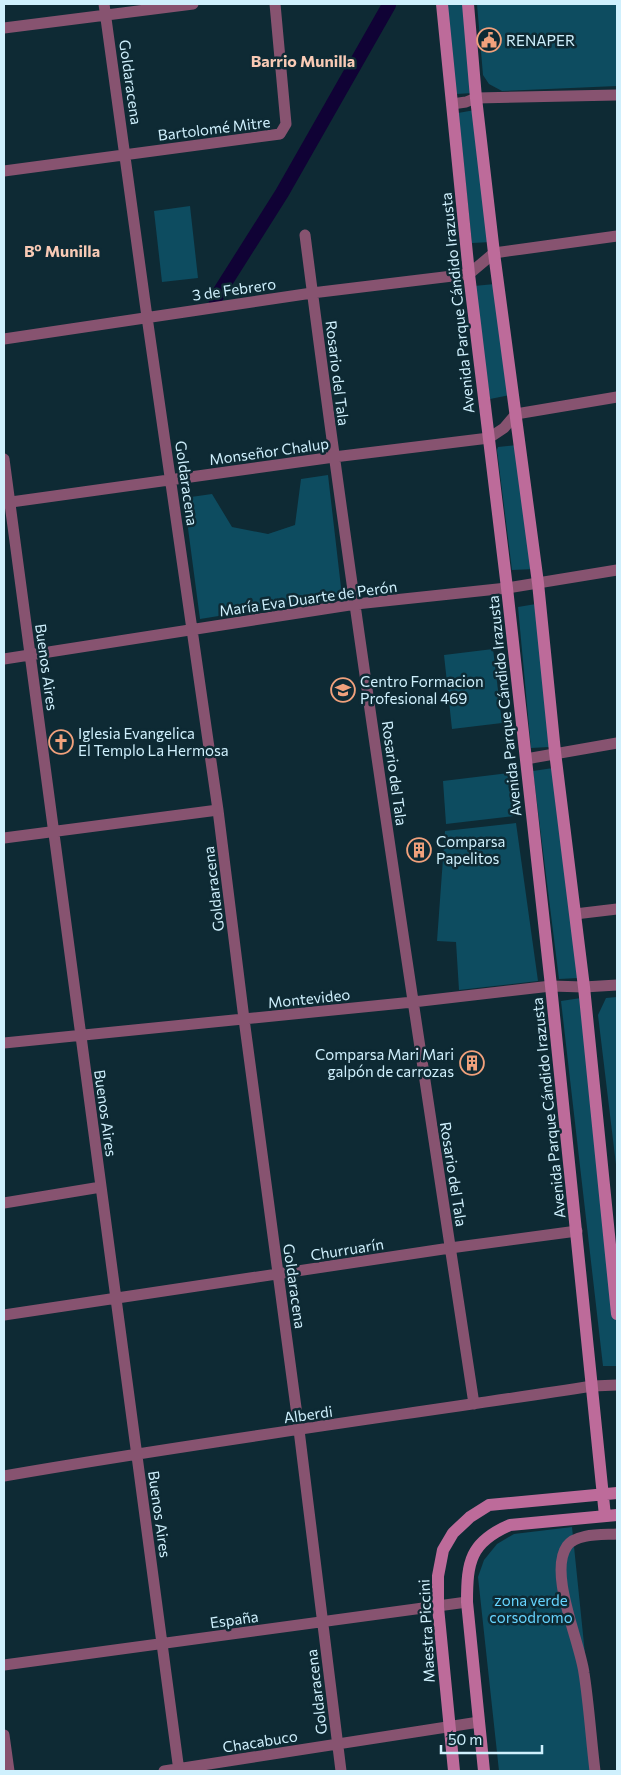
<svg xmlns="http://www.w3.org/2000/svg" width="621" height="1775" font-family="Commissioner,sans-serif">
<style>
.green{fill:#0d4c60}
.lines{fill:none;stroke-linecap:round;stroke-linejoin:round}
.canal{stroke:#100235;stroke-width:14}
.street{stroke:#875370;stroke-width:11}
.secondary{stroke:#bd6b9a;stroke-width:12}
.labels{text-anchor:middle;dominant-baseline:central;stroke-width:5;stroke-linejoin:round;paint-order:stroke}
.poi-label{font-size:15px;fill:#cff0fd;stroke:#0e2a34;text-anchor:start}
.street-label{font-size:15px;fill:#cff0fd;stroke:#0e2a34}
.park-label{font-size:15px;fill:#66d4fe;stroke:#0e2a34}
.neighbourhood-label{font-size:16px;font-weight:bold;fill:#f8cab5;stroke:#0e2a34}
</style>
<rect width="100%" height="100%" fill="#0e2a34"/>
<!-- green -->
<path class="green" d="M447 4H463L473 93 456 94Z
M477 4H617V86L502 91 489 84 483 75Z
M475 110 491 242 472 243 458 113Z
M190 206 198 278 162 282 154 211Z
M495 284 510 395 490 399 474 286Z
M517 445 534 569 512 570 497 450 498 447Z
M328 475 342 596 200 619 184 498 212 494 232 527 268 534 295 525 301 479Z
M536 604 549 747 531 748 518 607Z
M493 649 502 723 452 729 444 655Z
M553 768 578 978 559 979 533 771Z
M509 773 514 816 446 824 443 781Z
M516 823 538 981 459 990 456 942 437 941 445 831Z
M617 997V1173L598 1015 606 998Z
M581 998 617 1297V1366H603L561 1001Z
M572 1527 597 1771H499L478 1577 484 1560 497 1544 514 1534Z"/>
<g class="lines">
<!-- canal -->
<path class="canal" d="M215 299 282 193 389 5"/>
<!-- street -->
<path class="street" d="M104 4 147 317 218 810 244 1019 299 1430 341 1771
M4 28 193 4
M452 104 466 102 476 98 617 95
M4 171 280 134 286 124 275 4
M305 235C355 626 415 1015 474 1404
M4 339 312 293 469 274 494 253 617 236
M4 459 179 1771
M4 503 334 457 489 438 504 428 516 414 617 397
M4 659 356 604 507 588 617 570
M526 759 617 743
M4 838 218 810
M575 914 617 909
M4 1043 413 1002 551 986 584 987 617 985
M4 1203 101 1187
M4 1315 450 1248 577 1231
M4 1476C199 1442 396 1416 593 1386L617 1385
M4 1665 467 1602
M4 1735 9 1771
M164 1771 479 1722
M595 1771C591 1738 589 1705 584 1673 580 1642 548 1573 567 1546 576 1533 603 1535 617 1534"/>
<!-- secondary -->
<path class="secondary" d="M442 4 469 274 507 588 551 986 605 1516
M468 4 476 98 494 253 538 583 555 752 584 987 617 1314
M454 1771 438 1607V1576L443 1550 453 1533 470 1517 489 1505 617 1493
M484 1771 467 1602C467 1562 470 1542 510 1525L617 1515"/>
</g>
<!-- icons -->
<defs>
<g id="civic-ring" transform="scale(1.25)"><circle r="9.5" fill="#0e2a34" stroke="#f1a17c" stroke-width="1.5"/><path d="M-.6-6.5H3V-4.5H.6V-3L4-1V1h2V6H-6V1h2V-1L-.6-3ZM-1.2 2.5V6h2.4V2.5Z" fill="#f1a17c"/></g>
<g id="school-ring" transform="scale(1.25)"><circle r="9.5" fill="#0e2a34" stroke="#f1a17c" stroke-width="1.5"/><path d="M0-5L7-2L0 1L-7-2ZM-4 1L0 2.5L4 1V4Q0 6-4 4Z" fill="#f1a17c"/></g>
<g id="church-ring" transform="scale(1.25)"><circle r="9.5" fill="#0e2a34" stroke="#f1a17c" stroke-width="1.5"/><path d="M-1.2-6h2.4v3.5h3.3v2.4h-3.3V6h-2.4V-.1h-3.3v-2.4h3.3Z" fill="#f1a17c"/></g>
<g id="building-ring" transform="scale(1.25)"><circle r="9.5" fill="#0e2a34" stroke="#f1a17c" stroke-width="1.5"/><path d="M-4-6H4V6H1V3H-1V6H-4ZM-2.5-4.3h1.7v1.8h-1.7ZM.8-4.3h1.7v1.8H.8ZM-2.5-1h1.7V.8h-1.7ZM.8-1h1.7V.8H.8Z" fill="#f1a17c"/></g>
</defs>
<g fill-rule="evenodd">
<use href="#civic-ring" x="489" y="40"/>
<use href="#school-ring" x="343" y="690"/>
<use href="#church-ring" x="61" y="742"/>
<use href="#building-ring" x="419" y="850"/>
<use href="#building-ring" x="472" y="1063"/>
</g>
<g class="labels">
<!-- poi labels -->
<g class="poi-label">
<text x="506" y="40">RENAPER</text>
<text x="360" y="681">Centro Formacion<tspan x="360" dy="17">Profesional 469</tspan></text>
<text x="78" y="733">Iglesia Evangelica<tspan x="78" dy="17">El Templo La Hermosa</tspan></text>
<text x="436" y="841">Comparsa<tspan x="436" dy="17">Papelitos</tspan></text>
<text x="454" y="1054" text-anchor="end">Comparsa Mari Mari<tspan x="454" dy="17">galpón de carrozas</tspan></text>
</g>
<!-- street labels -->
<g class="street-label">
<text transform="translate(131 82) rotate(82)">Goldaracena</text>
<text transform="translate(214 128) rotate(-7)">Bartolomé Mitre</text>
<text transform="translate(234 289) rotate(-8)">3 de Febrero</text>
<text transform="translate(457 303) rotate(-96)">Avenida Parque Cándido Irazusta</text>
<text transform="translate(338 373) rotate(83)">Rosario del Tala</text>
<text transform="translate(269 451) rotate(-8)">Monseñor Chalup</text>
<text transform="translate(187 483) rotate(82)">Goldaracena</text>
<text transform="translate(308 598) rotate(-8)">María Eva Duarte de Perón</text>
<text transform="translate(47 667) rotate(82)">Buenos Aires</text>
<text transform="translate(504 706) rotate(-96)">Avenida Parque Cándido Irazusta</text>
<text transform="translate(395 773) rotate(82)">Rosario del Tala</text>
<text transform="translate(213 889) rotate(-97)">Goldaracena</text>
<text transform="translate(309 998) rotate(-6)">Montevideo</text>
<text transform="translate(548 1108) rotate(-96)">Avenida Parque Cándido Irazusta</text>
<text transform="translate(106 1113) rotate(82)">Buenos Aires</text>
<text transform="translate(454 1174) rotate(81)">Rosario del Tala</text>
<text transform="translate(347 1249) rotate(-9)">Churruarín</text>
<text transform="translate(295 1286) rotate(82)">Goldaracena</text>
<text transform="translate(308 1414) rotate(-8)">Alberdi</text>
<text transform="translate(160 1514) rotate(82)">Buenos Aires</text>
<text transform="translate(234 1619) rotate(-8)">España</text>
<text transform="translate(426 1631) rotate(-93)">Maestra Piccini</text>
<text transform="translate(316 1692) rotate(-97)">Goldaracena</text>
<text transform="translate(260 1741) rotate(-9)">Chacabuco</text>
</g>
<!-- park labels -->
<g class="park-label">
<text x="531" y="1600">zona verde<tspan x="531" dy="17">corsodromo</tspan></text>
</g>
<!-- neighbourhood labels -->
<g class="neighbourhood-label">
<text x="303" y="60">Barrio Munilla</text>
<text x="62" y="250">Bº Munilla</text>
</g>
</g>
<!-- border -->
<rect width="621" height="1775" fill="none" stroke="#cff0fd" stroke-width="10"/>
<!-- scale -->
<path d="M441 1745v8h101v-8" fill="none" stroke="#cff0fd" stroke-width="2.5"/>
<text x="448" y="1745" font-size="15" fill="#cff0fd" stroke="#0e2a34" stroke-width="4" paint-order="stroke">50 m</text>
</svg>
